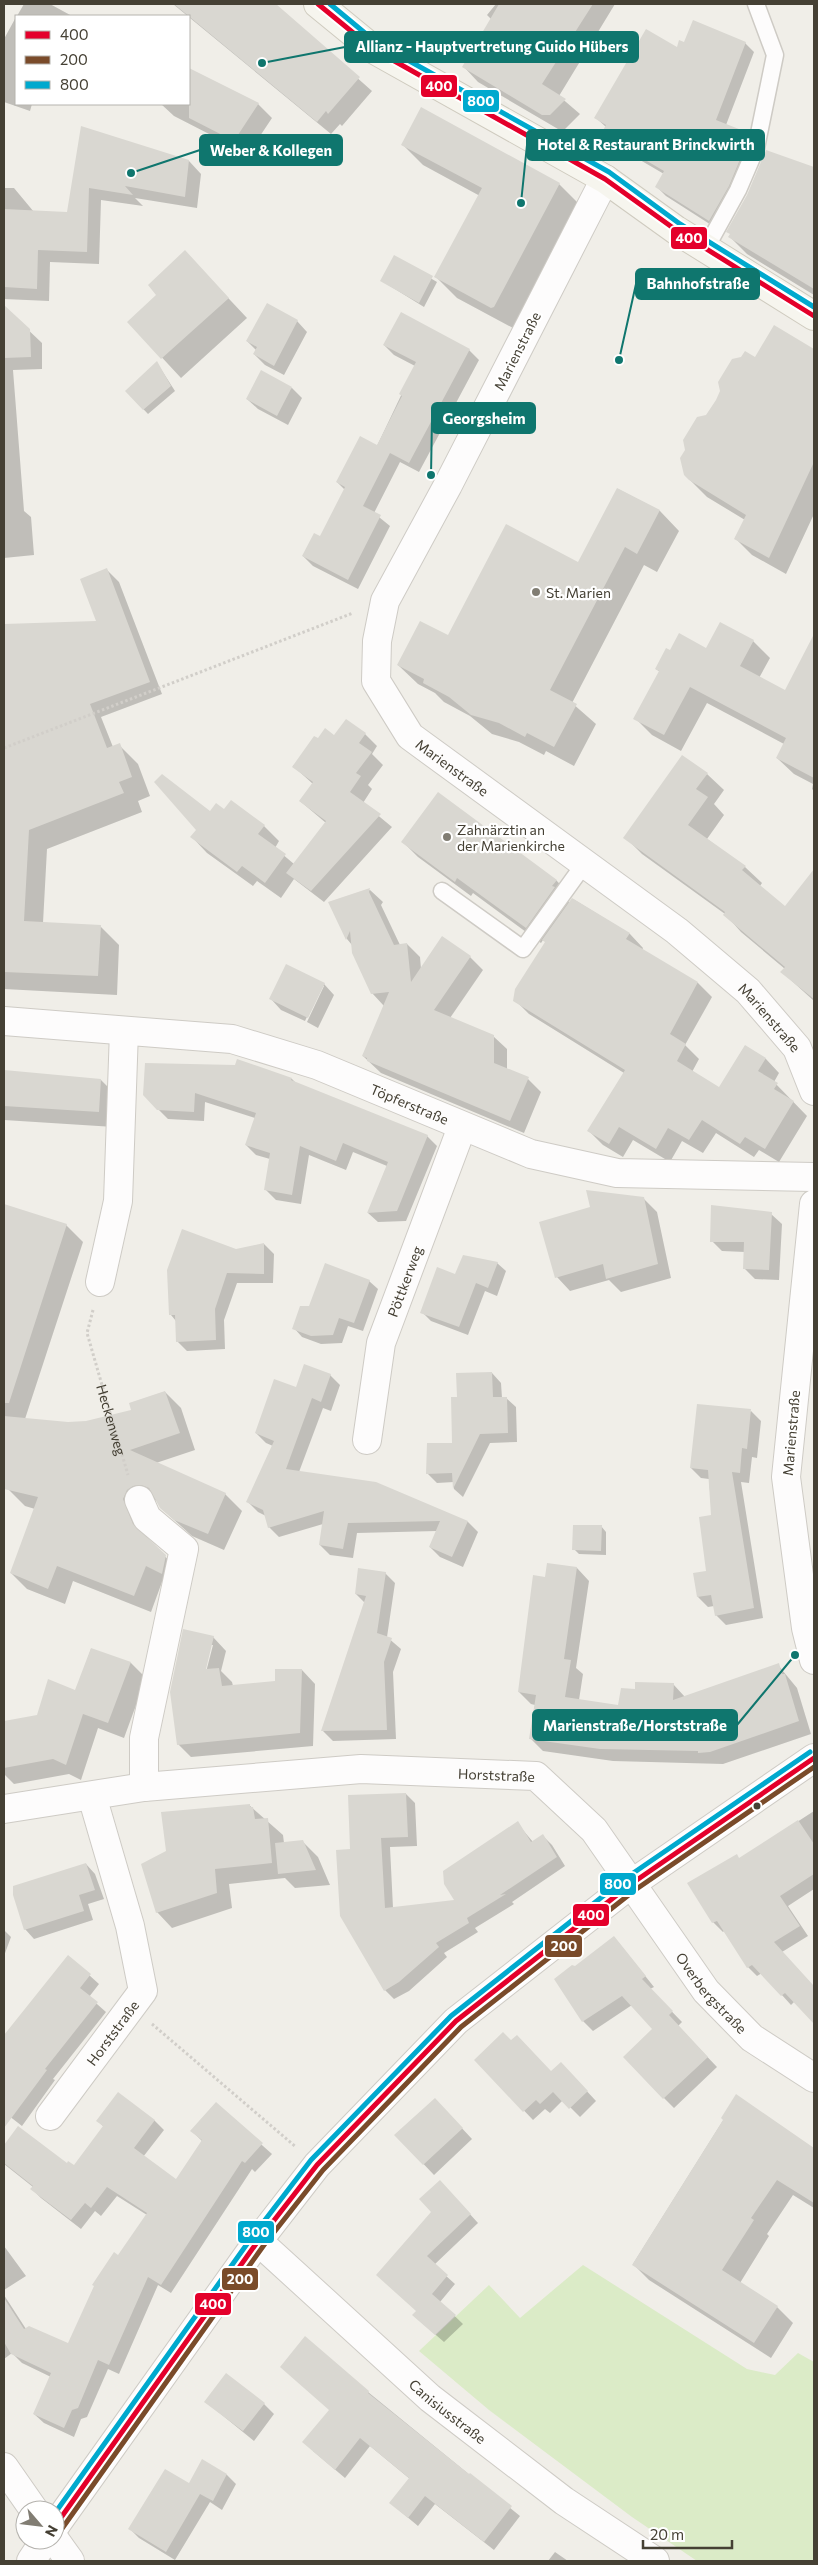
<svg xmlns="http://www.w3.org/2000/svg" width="818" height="2565" font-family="Commissioner,sans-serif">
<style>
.green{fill:#dbebc7}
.shadow{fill:#0003;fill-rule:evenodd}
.building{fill:#d9d7d1}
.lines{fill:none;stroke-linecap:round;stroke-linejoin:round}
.lane-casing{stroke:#cecbc5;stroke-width:19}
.street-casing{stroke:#cecbc5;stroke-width:30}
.secondary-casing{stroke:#cfcbbf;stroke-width:30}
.path{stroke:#d1cec9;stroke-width:3;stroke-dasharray:2.5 2.5;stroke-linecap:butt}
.lane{stroke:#fdfcfc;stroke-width:16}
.street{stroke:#fdfcfc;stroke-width:28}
.secondary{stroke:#f6f5ee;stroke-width:28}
.bus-1-casing{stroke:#fff;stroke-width:9}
.bus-2-casing{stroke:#fff;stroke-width:9}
.bus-3-casing{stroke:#fff;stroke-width:9}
.bus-1{stroke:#e4002b;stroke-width:5}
.bus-2{stroke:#7a4b2a;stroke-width:5}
.bus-3{stroke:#00a9ce;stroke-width:5}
.poi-dot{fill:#817d73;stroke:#fff;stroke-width:2}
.bus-dot{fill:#454034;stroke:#fff;stroke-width:2}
.labels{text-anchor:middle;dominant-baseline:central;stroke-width:4.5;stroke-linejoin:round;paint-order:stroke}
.street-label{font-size:14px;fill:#454034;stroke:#fff}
.poi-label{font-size:14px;fill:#454034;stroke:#fff;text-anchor:start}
.leader{fill:none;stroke:#0f766e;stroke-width:2}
.callout-dot{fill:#0f766e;stroke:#fff;stroke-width:2}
.callout{fill:#0f766e;stroke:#0f766e;stroke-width:2}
.callout-label{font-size:15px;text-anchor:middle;font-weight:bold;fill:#fff}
.line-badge{stroke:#fff;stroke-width:2}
.badge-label{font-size:14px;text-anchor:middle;font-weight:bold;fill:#fff}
</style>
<rect width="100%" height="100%" fill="#f0eee8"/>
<!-- green -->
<path class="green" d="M583 2265 747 2369 775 2375 798 2353 814 2362V2561H697L632 2517 489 2410 419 2351 489 2285 520 2318Z"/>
<!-- shadow -->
<path class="shadow" d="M24 4H50L72 16H17Z
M173 4H274L372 91 342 126 340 124 331 134Z
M496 4H615L559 96 580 114 565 129H558L478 82 464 67 491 19 487 15Z
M16 17V104H32L30 111 4 102V39Z
M685 43H745L754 52 726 125 748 134 758 143 719 230 666 196 657 187 664 174 611 143 602 134 606 127 596 118Z
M189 69 258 104 272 118 248 154 174 116 161 104H189Z
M82 128 189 161 201 174 197 208 135 198 143 206 101 200 99 264 50 262 49 301 4 299V188H14L34 212 68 213Z
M402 144 559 184 580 205 513 328 457 298 436 277 480 196 423 165Z
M766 152 814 168V295L747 254 730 237Z
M185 252 247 318 181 378 129 322 158 295Z
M395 257 437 282 424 307 382 281Z
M4 307 42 343V369L13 370 24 511 31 517 34 555 4 558Z
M297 321 307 332 284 375 265 365 254 354 256 350 247 341Z
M775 327 814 350V514L786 574 752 555 735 538 745 520 707 497 690 480 707 416 756 359Z
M384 345 469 350 479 360 419 472 400 462 374 513 390 526 358 589 313 566 303 556 320 538 345 490 337 482 377 446 415 366 394 355Z
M157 363 175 391 148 414 126 391Z
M292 388 302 398 288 425 258 409 247 399Z
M618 489 660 511 679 531 657 572 644 565 572 703 596 724 574 766 546 751 544 755 519 742 492 734 470 716 444 702 435 693 418 684 398 665 578 564Z
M107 570 119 582 162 694 101 717 113 747 119 745 138 764 150 796 138 801 142 812 47 849 43 923 100 926 119 945 117 995 4 989V786L82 756 4 759V625L97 622Z
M753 641 770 658 759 678 786 692 801 663 814 670V791L812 789 813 784 794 774 777 758 784 744 707 703 681 751 652 735 635 718 660 672 656 669 670 652 707 649Z
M365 734 377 746 372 754 383 765 368 785 372 789 363 803 392 827 324 902 294 879 281 898 257 881 253 886 207 853 192 837 211 812 224 811 231 802 264 826 279 841 275 848 294 864 326 823 300 801 313 784 293 766 318 740Z
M707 774 724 790 714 804 724 815 707 839 745 867 762 883 760 886 785 908 812 874 814 876V1001L782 972 785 969 741 932 725 914 642 854 625 837Z
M403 842 556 880 571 896 567 901 570 903 573 899 630 934 643 948 642 950 698 983 712 997 685 1045 699 1059 692 1072 719 1089 745 1046 766 1059 779 1073 774 1082 807 1116 779 1162 759 1150 754 1157 716 1133 703 1153 682 1141 670 1162 633 1140 623 1157 603 1145 589 1131 624 1073 529 1014 515 1000 546 942 543 940 541 943 473 893 471 896 418 857Z
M370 890 383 902 381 905 400 945 407 944 420 957 421 969 443 938 470 957 483 970 450 1018 493 1036 507 1049V1069L528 1079 541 1092 524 1133 381 1073 363 1056 384 1006 372 993 352 945 347 939 330 903Z
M324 984 334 995 318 1028 307 1022 324 986H322L305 1021 281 1010 271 999Z
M238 1061 292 1079 297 1084 427 1136 437 1146 406 1221 378 1222 368 1213 387 1166 353 1152 346 1170 309 1155 301 1204 276 1200 266 1190 270 1159 256 1155 246 1145 255 1118 205 1102 204 1121 168 1119 158 1109 236 1067Z
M4 1071 101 1080 116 1095 114 1127 4 1120Z
M643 1198 657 1212 671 1278 621 1292 609 1280 570 1291 557 1277Z
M6 1206 66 1225 83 1242 25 1419 68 1423 87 1422 133 1411 165 1392 181 1408 195 1450 156 1463 225 1494 242 1511 224 1550 192 1536 161 1508 157 1500 149 1502 141 1524 150 1543 182 1572 178 1589 162 1582 151 1612 73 1581 65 1604 27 1589 11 1573 35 1509 25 1506 9 1490 13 1468 4 1465V1212Z
M771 1214 782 1224 779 1280 755 1279 744 1268 745 1252 722 1251 712 1241Z
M264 1244 274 1254 273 1283H237L224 1320 225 1349 187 1351 177 1341 176 1321 171 1315 236 1250Z
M497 1263 506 1271 497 1296 485 1291 468 1335 431 1321 422 1312 456 1275Z
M369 1281 378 1289 363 1331 348 1326 342 1343 321 1344 302 1337 294 1328 310 1307Z
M492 1373 501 1383 502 1398H506L516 1407 517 1442 490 1443 463 1497 454 1489V1482L437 1483 427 1473 453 1444 458 1398Z
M330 1375 340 1385 331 1411 323 1408 299 1472 376 1483 468 1522 478 1532 463 1567 440 1557 430 1547 437 1531 357 1533 353 1558 330 1555 320 1545 323 1524 279 1537 269 1527 266 1516 258 1512 248 1502 273 1446 266 1443 256 1433 297 1388Z
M751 1411 761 1421 757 1458 752 1457 749 1483 741 1482 763 1618 726 1625 716 1615 714 1606 708 1607 698 1597 694 1574 708 1572 712 1516 709 1479 701 1478 691 1468Z
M601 1526 606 1532V1555L579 1554 574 1549Z
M577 1568 589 1581 576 1668 583 1674 579 1700 619 1707 637 1690 673 1684 685 1697 778 1665 797 1688 811 1734 723 1764 613 1761 543 1751 530 1738 535 1705 531 1704 519 1692 546 1578Z
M385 1573 395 1583 387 1637 401 1649 393 1672 396 1739 333 1741 323 1731 365 1603 356 1594Z
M184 1631 213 1637 226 1651 221 1671 232 1682 233 1686 277 1682 276 1670H302L315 1684 313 1746 191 1757 178 1744 171 1692ZM210 1645H213L205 1676 203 1675Z
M91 1649 131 1663 146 1678 124 1738 98 1728 81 1780 69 1774 14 1784 4 1774V1723L38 1716 76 1692Z
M406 1794 415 1803 417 1846 390 1847 393 1908 456 1901 517 1823 533 1842 543 1836 552 1845 565 1866 512 1902 514 1904 475 1928 478 1932 444 1953 447 1957 409 1991 394 1999 385 1990 351 1850Z
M249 1805 283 1835 284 1843 303 1842 318 1857 330 1885 295 1888 285 1878 229 1884 232 1908 172 1928 157 1912 167 1851Z
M814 1811V1889L788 1906 808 1936 782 1952 814 1987V2023L795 2001 791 2005 762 1973 757 1976 748 1967 724 1931 723 1932 713 1922 740 1859Z
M86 1864 95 1874 104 1899 88 1904 93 1920 34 1939 25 1929Z
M4 1930 11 1937 4 1956Z
M614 1937 654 1987 650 1989 682 2022 678 2026 717 2067 674 2108 664 2098 654 2029 632 2005 593 2031 583 2021 576 1968Z
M68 1956 99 1984 89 1997 106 2012 53 2079 55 2080 22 2126 4 2112V2045L7 2041 4 2037Z
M476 2060 551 2073H570L596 2101 580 2117 563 2100 550 2113 545 2109 533 2120Z
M736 2096 814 2150V2208L793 2195 767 2234 769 2236 740 2283 777 2307 793 2323 771 2358 649 2280 633 2264 724 2119Z
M216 2104 272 2154 255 2172 252 2169 171 2293 158 2285 119 2374 108 2369 87 2417 81 2419 74 2437 44 2423 34 2414 51 2377 22 2363 12 2353 4 2359V2295L26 2329 68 2345 118 2257 147 2215 117 2196 101 2216 95 2211 81 2229 41 2198 32 2189 33 2187 4 2164V2147L18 2128 67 2165 74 2167 104 2127 98 2121 154 2120 164 2130 143 2157 176 2181 203 2142 192 2131Z
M445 2110 472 2139 434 2175 396 2135Z
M448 2190 478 2223 434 2265 455 2284 440 2302 463 2324 444 2342 413 2315 417 2311 433 2212Z
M4 2246 26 2276 4 2290Z
M368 2392 520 2516 494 2550 435 2504 418 2526 400 2511 410 2479 370 2446 345 2478 313 2451Z
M206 2402 264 2404 274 2414 254 2441Z
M202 2461 227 2475 236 2484 222 2510 210 2502 175 2560 139 2538 130 2529 189 2485Z
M555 2552 568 2561H548Z"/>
<!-- building -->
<path class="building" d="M174 4H276L360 77 328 114 326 111 317 122Z
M499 4H593L542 84 566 99 550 115H542L462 67Z
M693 20 746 42 716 120 749 133 746 145 729 186 709 221 655 187 664 171 601 134 606 125 594 118 646 29 677 47 679 40 684 42Z
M189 68 259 103 234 141 189 118Z
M421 107 560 183 494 307 491 308 434 277 482 188 401 145Z
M81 126 189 160 185 197 125 186 133 195 89 188 87 252 38 250 37 289 4 287V209L67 212Z
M766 150 814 167V289L728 237 730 234 726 232 747 195Z
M185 250 229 298 161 359 127 322 156 295 148 285Z
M394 255 433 276 419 303 380 281Z
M267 303 298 320 274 366 253 354 257 347 246 341Z
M4 305 30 329 31 357 4 358Z
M401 312 470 349 409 463 390 453 363 506 381 515 348 580 302 556 314 533 320 536 345 487 336 482 360 436 377 445 402 396 399 394 416 362 383 345Z
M774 325 814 349V462L769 558 734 539 746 515 689 480 684 475 680 458 685 450 683 440 697 417 706 415 716 400 720 391 718 382 732 359 741 357 745 351 755 357Z
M157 361 171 386 143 410 125 391Z
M261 370 292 387 277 416 246 399Z
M617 488 660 510 637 554 625 547 550 690 577 704 554 747 527 733 525 737 499 723 471 715 449 697 423 683 424 679 397 665 420 621 448 635 506 524 578 562Z
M107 568 150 682 90 704 107 748 120 743 132 777 119 782 124 793 29 830 24 921 101 925 98 976 4 972V624L96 621 80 579Z
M720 622 754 640 740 666 785 690 814 634V778L776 758 786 738 690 687 664 735 633 719 659 671 655 669 666 648 670 650 679 633 706 648Z
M346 719 366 733 359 743 372 752 356 773 361 776 350 792 381 814 311 891 286 873 326 821 299 801 313 782 292 767 314 736 318 738 325 728 334 735Z
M682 755 708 773 696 789 708 797 688 825 746 866 742 870 785 906 814 869V999L780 972 785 967 723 915 725 912 623 838Z
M162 774 210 811 216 803 224 809 231 800 265 825 258 834 286 854 265 883 242 866 237 872 190 837 196 830 154 782Z
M438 792 557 880 552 886 555 887 526 928 457 878 455 882 401 842Z
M370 888 369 892 394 945 407 943 411 982 442 936 471 956 434 1010 494 1035V1063L529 1077 510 1121 367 1061V1058L362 1056 389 992 371 994 352 953 350 931 346 940 328 902Z
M572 898 630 933 626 939 698 982 670 1034 686 1044 677 1061 719 1087 745 1045 766 1058 758 1071 778 1083 774 1089 794 1101 765 1149 745 1137 740 1144 702 1120 689 1140 668 1128 656 1149 619 1127 609 1144 587 1131 625 1070 513 1001 515 989 545 942 542 940Z
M286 964 325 983 308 1018 269 999Z
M237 1059 292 1078 291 1080 428 1135 397 1211 367 1213 388 1162 343 1143 336 1161 300 1146 292 1195 264 1190 270 1153 245 1145 256 1113 195 1093 194 1112 157 1110 143 1095 145 1063 235 1065Z
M4 1070 101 1079 99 1112 4 1106Z
M586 1190 644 1197 658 1264 606 1279 603 1264 555 1278 539 1222 590 1207Z
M4 1204 67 1224 9 1403H4Z
M711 1205 772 1212 769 1270 743 1269 744 1242H710Z
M182 1229 236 1249 264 1243V1274L227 1273 215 1309 216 1340 176 1342 175 1315H169L167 1270Z
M463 1255 498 1262 488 1288 476 1283 459 1327 420 1313 437 1267 455 1274Z
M325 1263 370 1280 354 1323 339 1318 333 1335 311 1336 292 1329 300 1306H309Z
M304 1364 331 1374 321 1402 312 1398 286 1469 376 1482 468 1521 452 1557 429 1547 440 1521 348 1523 343 1549 319 1545 324 1511 268 1528 263 1510 246 1502 274 1441 255 1433 273 1382 274 1379 296 1387Z
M492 1372 493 1397H507L508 1433 480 1434 453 1489 452 1473 426 1474 427 1443H452L451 1397H457L456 1373Z
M165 1391 180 1433 130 1450 226 1493 208 1534 174 1520 160 1508 149 1488 141 1485 133 1486 127 1490 123 1499 133 1524 166 1555 162 1574 146 1566 134 1596 57 1566 48 1589 10 1573 38 1497 4 1489V1416L68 1422 86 1421 131 1410 129 1403Z
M697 1404 751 1409 747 1449 742 1448 740 1473 732 1472 754 1608 715 1616 711 1595 697 1597 693 1573 706 1571 699 1517 711 1515 708 1470 690 1468Z
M573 1525H602L601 1551 572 1550Z
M547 1563 577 1567 564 1659 571 1660 565 1697 618 1705 621 1688 635 1689V1682L674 1683 673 1700 779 1663 782 1674H785L799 1721 710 1752 698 1753V1751L600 1749 529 1739 536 1695 518 1692 533 1575 545 1577Z
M358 1568 386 1572 377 1633 392 1638 384 1662 387 1730 321 1731 366 1596 355 1594Z
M183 1629 214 1636 206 1669 219 1668 222 1686 275 1681V1669H302L300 1733 177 1745 170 1692Z
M91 1648 131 1662 108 1723 83 1714 66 1765 53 1759 4 1768V1721L37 1715 48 1679 75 1690Z
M406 1793 408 1837 381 1838 385 1908 454 1900 444 1884 443 1871 518 1821 531 1842 543 1834 557 1857 500 1895 506 1894 467 1918 469 1923 436 1943 439 1947 399 1982 384 1991 340 1916 336 1850 350 1849 348 1795Z
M250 1804V1807H253L255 1819 268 1818 272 1863 215 1869 217 1893 156 1913 141 1864 166 1851 161 1812Z
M798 1820 814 1844V1874L780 1896 800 1926 774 1942 814 1986V2024L785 1993 781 1996 752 1965 747 1968 717 1921 712 1923 687 1883 737 1854 739 1858Z
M303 1840 316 1870 278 1874 275 1843Z
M86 1863 95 1890 79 1895 84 1911 24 1930 13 1895V1886Z
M614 1936 646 1976 642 1979 673 2011 669 2015 708 2057 663 2099 623 2057 652 2029 622 1996 582 2022 554 1979 572 1965 575 1966Z
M68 1955 91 1974 80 1988 98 2002 45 2069 47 2070 4 2128V2035Z
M503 2032 511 2040 517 2035 551 2071 561 2062 588 2091 569 2109 553 2092 540 2104 536 2100 523 2112 474 2060Z
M118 2092 155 2120 134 2148 176 2179 202 2140 190 2131 216 2102 263 2143 245 2163 242 2161 161 2285 148 2277 109 2365 98 2360 78 2408 72 2410 64 2428 33 2414 51 2373 11 2354 4 2342V2298L24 2329 29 2326 68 2343 94 2286 92 2285 114 2252 118 2255 147 2213 107 2187 91 2208 85 2203 71 2220 30 2189 33 2186 4 2163V2145L18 2126 67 2163 68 2161 74 2165 103 2126 96 2121Z
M736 2094 814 2148V2203L777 2180 751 2218 754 2220 722 2270 778 2306 754 2343 632 2265 723 2120 721 2118Z
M435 2098 463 2128 423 2165 394 2135Z
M440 2180 471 2214 427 2256 448 2275 432 2294 456 2315 435 2335 412 2315 416 2311 376 2275 431 2212 419 2199Z
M305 2336 369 2391 368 2393 469 2474 470 2473 512 2506 484 2542 425 2496 408 2518 389 2503 409 2478 360 2438 335 2470 302 2442 329 2410 280 2367Z
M226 2373 265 2403 243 2431 204 2402Z
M202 2459 227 2474 213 2501 200 2494 166 2552 128 2529 165 2469 189 2483Z"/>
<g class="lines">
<!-- lane casing -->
<g class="lane-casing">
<path id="lane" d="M706 248 738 190 756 148 775 55 756 4
M442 891 523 949 585 863"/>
</g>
<!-- street casing -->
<g class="street-casing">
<g id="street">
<path id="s2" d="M605 179 448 485 385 601 377 641 376 681 410 736 677 931 748 991 797 1048 814 1091"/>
<path id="s3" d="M4 1021 232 1039 317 1065 531 1154 617 1173 814 1177"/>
<path d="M814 1204 786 1477 806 1628 814 1660"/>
<path d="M100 1282 118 1201 124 1031"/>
<path id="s4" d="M367 1440 381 1343 462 1127"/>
<path d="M139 1500 147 1518 184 1549 144 1738V1787"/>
<path id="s5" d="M4 1809 144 1787 361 1769 536 1776 594 1830 706 1991 752 2038 814 2078"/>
<path id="s6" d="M50 2116 143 1991 130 1926 92 1796"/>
<path id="s7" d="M258 2241 430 2398 564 2501 655 2561"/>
<path d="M4 2467 34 2510"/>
<path d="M55 2526 258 2241 317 2165 456 2021 631 1884 814 1758"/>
<path d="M55 2540 70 2561"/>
<path d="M31 2561 45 2540"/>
</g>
</g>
<!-- secondary casing -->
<g class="secondary-casing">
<path id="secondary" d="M318 4 373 49 605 179 676 230 814 316"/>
</g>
<!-- path -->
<g class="path">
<path d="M4 748 353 613"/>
<path id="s1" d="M93 1310 87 1333 128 1475"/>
<path d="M152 2024 296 2147"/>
</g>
<!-- lane -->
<use href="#lane" class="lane"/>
<!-- street -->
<use href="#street" class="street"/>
<!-- secondary -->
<use href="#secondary" class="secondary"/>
<!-- bus-1 casing -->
<g class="bus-1-casing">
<path id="bus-1" d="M318 4 373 49 605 179 676 230 814 316
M55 2526 258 2241 317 2165 456 2021 631 1884 814 1758"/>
</g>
<!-- bus-2 casing -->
<g class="bus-2-casing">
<path id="bus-2" d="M61 2530 264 2245 323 2170 461 2027 635 1890 814 1767"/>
</g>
<!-- bus-3 casing -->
<g class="bus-3-casing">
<path id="bus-3" d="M330 4 377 43 609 172 680 224 814 307
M55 2513 252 2237 311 2160 451 2016 626 1878 810 1752"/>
</g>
<!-- bus-1 -->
<use href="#bus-1" class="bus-1"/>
<!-- bus-2 -->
<use href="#bus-2" class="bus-2"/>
<!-- bus-3 -->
<use href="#bus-3" class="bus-3"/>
</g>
<!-- markers -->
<g class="poi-dot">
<circle cx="536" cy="592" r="5"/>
<circle cx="447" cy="837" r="5"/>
</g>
<circle class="bus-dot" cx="757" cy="1806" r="4.5"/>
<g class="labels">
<!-- street labels -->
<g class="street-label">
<text transform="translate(517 351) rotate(-63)">Marienstraße</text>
<text stroke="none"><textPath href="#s2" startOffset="674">Marienstraße</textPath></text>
<text stroke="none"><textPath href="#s2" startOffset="1079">Marienstraße</textPath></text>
<text stroke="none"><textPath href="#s3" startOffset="418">Töpferstraße</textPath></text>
<text stroke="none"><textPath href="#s4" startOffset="164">Pöttkerweg</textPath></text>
<text stroke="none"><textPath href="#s1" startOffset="114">Heckenweg</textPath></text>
<text transform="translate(791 1433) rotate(-85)">Marienstraße</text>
<text stroke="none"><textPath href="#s5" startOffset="495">Horststraße</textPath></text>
<text stroke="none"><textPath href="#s5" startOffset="815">Overbergstraße</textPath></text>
<text stroke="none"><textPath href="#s6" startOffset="104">Horststraße</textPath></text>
<text stroke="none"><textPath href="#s7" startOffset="255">Canisiusstraße</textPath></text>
</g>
<!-- poi labels -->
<g class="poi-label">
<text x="546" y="592">St. Marien</text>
<text x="457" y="829">Zahnärztin an<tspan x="457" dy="16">der Marienkirche</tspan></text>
</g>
</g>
<!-- callouts -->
<path class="leader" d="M262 63L345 47M521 203L527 145M131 173L200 150M619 360L636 284M431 475L432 418M795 1655L737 1725"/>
<g class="callout-dot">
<circle cx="262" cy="63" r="5"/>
<circle cx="521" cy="203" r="5"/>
<circle cx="131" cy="173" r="5"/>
<circle cx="619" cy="360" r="5"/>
<circle cx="431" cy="475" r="5"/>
<circle cx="795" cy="1655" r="5"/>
</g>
<g class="callout">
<rect x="345" y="32" width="293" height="30" rx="5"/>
<rect x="527" y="130" width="237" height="30" rx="5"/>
<rect x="200" y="135" width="142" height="30" rx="5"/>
<rect x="636" y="269" width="123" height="30" rx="5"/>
<rect x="432" y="403" width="103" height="30" rx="5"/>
<rect x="533" y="1710" width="204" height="30" rx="5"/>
</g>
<g class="callout-label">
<text x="492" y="52">Allianz - Hauptvertretung Guido Hübers</text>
<text x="646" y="150">Hotel &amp; Restaurant Brinckwirth</text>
<text x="271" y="156">Weber &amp; Kollegen</text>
<text x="698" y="289">Bahnhofstraße</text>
<text x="484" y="424">Georgsheim</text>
<text x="635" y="1731">Marienstraße/Horststraße</text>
</g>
<g class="line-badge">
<rect x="420" y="74" width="38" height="24" rx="5" fill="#e4002b"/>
<rect x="462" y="89" width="38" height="24" rx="5" fill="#00a9ce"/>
<rect x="670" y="226" width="38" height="24" rx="5" fill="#e4002b"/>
<rect x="599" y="1872" width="38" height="24" rx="5" fill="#00a9ce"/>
<rect x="572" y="1903" width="38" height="24" rx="5" fill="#e4002b"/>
<rect x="544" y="1934" width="39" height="24" rx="5" fill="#7a4b2a"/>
<rect x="237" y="2220" width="38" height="24" rx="5" fill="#00a9ce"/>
<rect x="221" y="2267" width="38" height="24" rx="5" fill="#7a4b2a"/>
<rect x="194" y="2292" width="38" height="24" rx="5" fill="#e4002b"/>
</g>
<g class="badge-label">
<text x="439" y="91">400</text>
<text x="481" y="106">800</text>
<text x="689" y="243">400</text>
<text x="618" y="1889">800</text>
<text x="591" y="1920">400</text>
<text x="564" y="1951">200</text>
<text x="256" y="2237">800</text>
<text x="240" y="2284">200</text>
<text x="213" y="2309">400</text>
</g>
<!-- border -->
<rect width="818" height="2565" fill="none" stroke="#454034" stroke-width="10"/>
<!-- legend -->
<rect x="15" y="15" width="175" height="90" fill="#ffffff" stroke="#b5b3ae"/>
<rect x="25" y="31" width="25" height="8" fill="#e4002b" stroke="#b5b3ae"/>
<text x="60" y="40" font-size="15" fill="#454034">400</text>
<rect x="25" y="56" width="25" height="8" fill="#7a4b2a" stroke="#b5b3ae"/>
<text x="60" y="65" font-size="15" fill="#454034">200</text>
<rect x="25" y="81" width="25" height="8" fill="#00a9ce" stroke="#b5b3ae"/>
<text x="60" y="90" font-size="15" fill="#454034">800</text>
<!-- north arrow -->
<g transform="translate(40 2525) rotate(118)"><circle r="24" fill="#ffffff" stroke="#b5b3ae"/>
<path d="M0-4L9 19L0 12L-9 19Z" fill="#817d73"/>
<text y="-8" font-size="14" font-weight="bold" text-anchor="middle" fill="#454034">N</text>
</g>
<!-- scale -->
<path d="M643 2540v8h89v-8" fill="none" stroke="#454034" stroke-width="2.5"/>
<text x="650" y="2540" font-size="15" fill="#454034" stroke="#ffffff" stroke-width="4" paint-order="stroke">20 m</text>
</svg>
